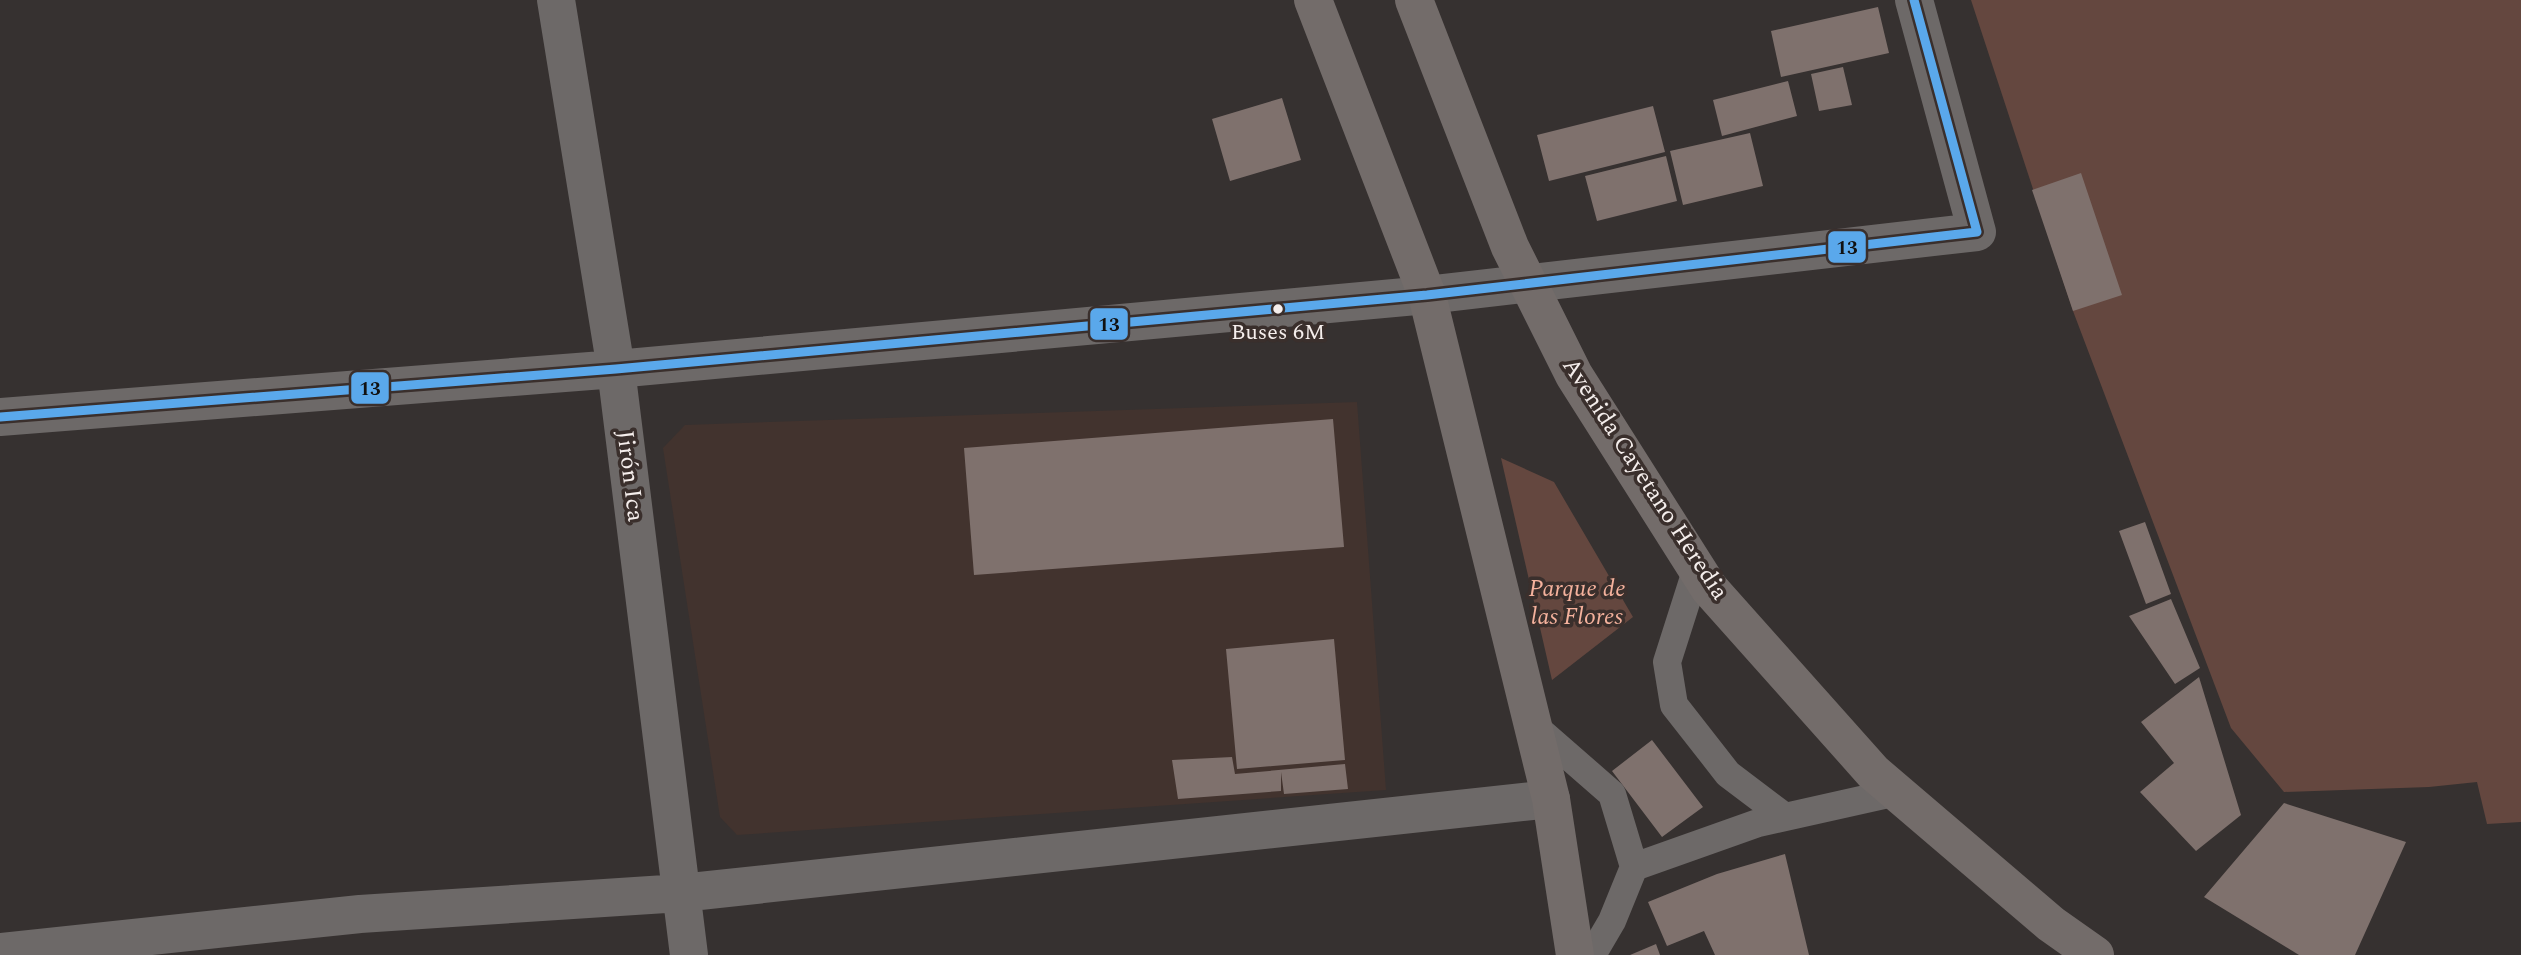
<svg xmlns="http://www.w3.org/2000/svg" width="2521" height="955" font-family="Spectral,serif">
<style>
.built{fill:#42332e}
.green{fill:#64473f}
.building{fill:#7f716d}
.lines{fill:none;stroke-linecap:round;stroke-linejoin:round}
.lane{stroke:#6d6968;stroke-width:28}
.street{stroke:#6d6968;stroke-width:38}
.secondary{stroke:#736c6a;stroke-width:38}
.bus-1-casing{stroke:#3a2f2c;stroke-width:14}
.bus-1{stroke:#5aa8eb;stroke-width:9}
.bus-dot{fill:#f5eeec;stroke:#3a2f2c;stroke-width:2.5}
.labels{text-anchor:middle;dominant-baseline:central;stroke-width:7;stroke-linejoin:round;paint-order:stroke}
.bus-label{font-size:22px;fill:#f5eeec;stroke:#3a2f2c}
.street-label{font-size:24px;fill:#f5eeec;stroke:#3a2f2c}
.park-label{font-size:24px;font-style:italic;fill:#f5b29d;stroke:#3a2f2c}
.line-badge{stroke:#3a2f2c;stroke-width:2.5}
.pale-badge-label{font-size:19px;text-anchor:middle;font-weight:bold;fill:#111}
</style>
<rect width="100%" height="100%" fill="#363130"/>
<!-- built -->
<path class="built" d="M1357 402 1386 790 737 835 720 817 663 448 685 425Z"/>
<!-- green -->
<path class="green" d="M1971 0H2521V822L2487 824 2477 782 2429 787 2284 792 2231 728 2073 311Z
M1501 458 1554 482 1633 617 1552 680Z"/>
<!-- building -->
<path class="building" d="M1878 7 1889 53 1781 77 1771 31Z
M1843 67 1852 105 1819 111 1811 74Z
M1788 81 1797 116 1722 136 1713 100Z
M1282 98 1301 160 1230 181 1212 119Z
M1653 106 1665 152 1549 181 1537 135Z
M1750 133 1763 186 1683 205 1670 151Z
M1666 156 1677 201 1597 221 1585 176Z
M2081 173 2122 295 2073 311 2032 190Z
M1333 419 1344 547 974 575 964 448Z
M2145 522 2171 594 2146 604 2119 531Z
M2171 599 2200 668 2175 684 2129 616Z
M1334 639 1345 760 1237 769 1226 649Z
M2199 677 2241 815 2196 851 2140 792 2174 763 2141 722Z
M1652 740 1703 807 1662 837 1612 771Z
M1232 757 1235 774 1345 764 1348 789 1284 794 1281 772V791L1178 799 1172 760Z
M2284 803 2406 842 2355 955H2299L2204 897Z
M1785 854 1809 955H1715L1704 931 1667 946 1648 902 1717 874Z
M1656 944 1660 955H1630Z"/>
<g class="lines">
<!-- lane -->
<path class="lane" d="M1697 568 1667 662 1674 705 1728 774 1785 817
M1533 725 1612 794 1634 867 1612 921 1592 955
M1634 867 1758 823 1897 792"/>
<!-- street -->
<path class="street" d="M556 0 616 369 689 955
M0 417 616 369 1427 295 1977 232 1914 0
M0 952 360 914 681 893 1551 799"/>
<!-- secondary -->
<path class="secondary" d="M1313 0 1427 295 1551 799 1575 955
M1414 0 1510 247 1574 375 1709 588 1873 772 2051 924 2095 955"/>
<!-- bus-1 casing -->
<g class="bus-1-casing">
<path id="bus-1" d="M0 417 616 369 1427 295 1977 232 1914 0"/>
</g>
<!-- bus-1 -->
<use href="#bus-1" class="bus-1"/>
</g>
<!-- markers -->
<circle class="bus-dot" cx="1278" cy="309" r="6"/>
<g class="labels">
<!-- bus labels -->
<g class="bus-label">
<text x="1278" y="332">Buses 6M</text>
</g>
<!-- street labels -->
<g class="street-label">
<text transform="translate(630 476) rotate(83)">Jirón Ica</text>
<text transform="translate(1645 479) rotate(57)">Avenida Cayetano Heredia</text>
</g>
<!-- park labels -->
<g class="park-label">
<text x="1577" y="589">Parque de<tspan x="1577" dy="28">las Flores</tspan></text>
</g>
</g>
<g class="line-badge">
<rect x="1827" y="230" width="40" height="34" rx="7" fill="#5aa8eb"/>
<rect x="1089" y="307" width="40" height="34" rx="7" fill="#5aa8eb"/>
<rect x="350" y="371" width="40" height="34" rx="7" fill="#5aa8eb"/>
</g>
<g class="pale-badge-label">
<text x="1847" y="254">13</text>
<text x="1109" y="331">13</text>
<text x="370" y="395">13</text>
</g>
</svg>
